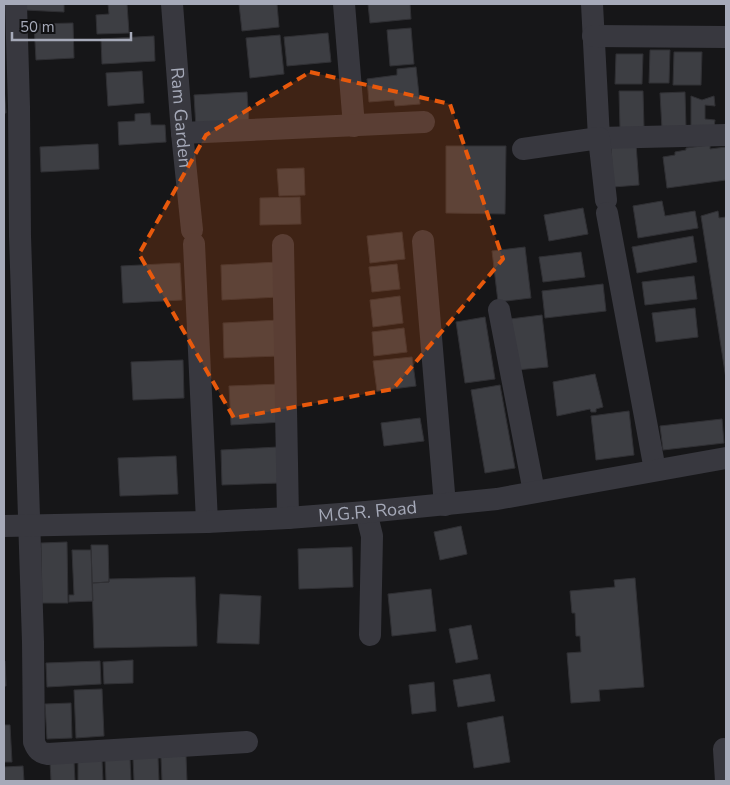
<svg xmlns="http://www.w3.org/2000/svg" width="730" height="785" font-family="'Nunito Sans',sans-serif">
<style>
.building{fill:#3d3e43;stroke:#303034}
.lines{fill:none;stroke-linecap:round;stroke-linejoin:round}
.minor{stroke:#38383f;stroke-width:22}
.marked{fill:#e8590c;fill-opacity:0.2;stroke:#e8590c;stroke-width:4;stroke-dasharray:10 6;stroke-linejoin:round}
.labels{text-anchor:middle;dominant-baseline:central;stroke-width:4;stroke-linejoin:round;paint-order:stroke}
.street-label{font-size:18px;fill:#a6aab9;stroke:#111113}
</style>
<rect width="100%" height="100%" fill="#161618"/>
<!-- building -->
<path class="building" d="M25 4H64V12L25 10Z
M108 4H127L129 33 97 34 96 15 109 14Z
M239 4H277L279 27 242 31Z
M368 4H410L411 19 370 23Z
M73 23 74 58 36 60 34 24Z
M411 28 414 64 390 66 387 30Z
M328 33 331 62 287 66 284 37Z
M280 35 284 74 250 78 246 38Z
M154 36 155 61 102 64 101 39Z
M650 50H670L669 83H649Z
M674 52H702L701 85H673Z
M616 54H643L642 84H615Z
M416 67 420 104 395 106 394 100 369 102 367 79 397 75V69Z
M142 71 144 103 108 106 106 73Z
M4 87 6 113H4Z
M619 91H643L644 128 620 129Z
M247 92 249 125 196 128 194 95Z
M685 92 686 128 662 129 660 93Z
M691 96 702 100 714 96 715 106 705 105V119L715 120 714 127H691Z
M150 113 151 125H165L166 142 119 145 118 122 135 121V114Z
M98 144 99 169 41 172 40 147Z
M636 144 639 185 613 187 611 145Z
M710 145V149L726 147V180L667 188 663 157 675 155V152L686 150V148Z
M446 146H506L505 214 446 213Z
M304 168 305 195 279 196 277 169Z
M300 197 301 224 260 225V198Z
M662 201 665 216 695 211 698 228 638 238 633 206Z
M583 208 588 234 549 241 544 215Z
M718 211 719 218 726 217V379L701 216Z
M402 232 405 259 370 263 367 236Z
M693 236 697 262 637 273 632 247Z
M525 247 531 298 498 302 492 251Z
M581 252 585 277 543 282 539 257Z
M278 262 279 297 222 300 221 265Z
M180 263 182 300 123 303 121 266Z
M397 264 400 289 372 292 369 267Z
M694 276 697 299 645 305 642 282Z
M603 284 606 311 545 318 542 291Z
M400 296 403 323 373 327 370 300Z
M695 308 698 337 656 342 652 313Z
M542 315 548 367 516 370 510 319Z
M485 317 495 379 465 383 456 322Z
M279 320 280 356 224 358 223 323Z
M404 328 407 352 374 356 372 332Z
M412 357 416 386 377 391 373 361Z
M183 360 184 398 133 400 131 362Z
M595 374 603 407 596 409V412H591L590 409 557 416 553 382Z
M281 384 283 422 231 425 229 386Z
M500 385 515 468 485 473 471 390Z
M629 411 634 455 596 460 591 416Z
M420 418 424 441 384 446 381 423Z
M722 419 724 443 663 450 660 426Z
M278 447 280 483 222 485 221 450Z
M176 456 178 494 120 496 118 458Z
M461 526 467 554 440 560 434 532Z
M67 542 68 603H42L41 543Z
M91 545H108L109 582 92 583Z
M352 547 353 587 299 589 298 549Z
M72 550H91L93 601 69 602V595H74Z
M195 577 197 646 94 648 92 583 109 582V579Z
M635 578 644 687 599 690 600 701 571 703 567 653 581 652 580 636H576L575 613H572L570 591 615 587 614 580Z
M431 589 436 631 392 636 388 594Z
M220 594 261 596 259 644 217 643Z
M471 625 478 659 456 663 449 629Z
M133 660V683L104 684 103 662Z
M4 661H5L6 686H4Z
M100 661 101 684 47 687 46 663Z
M490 674 495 701 458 707 453 680Z
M434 682 436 711 412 714 409 685Z
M102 689 104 736 76 738 74 690Z
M71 703 72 738 47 739 45 704Z
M503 716 510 762 474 768 467 723Z
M4 725H10L12 762H4Z
M186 756 187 781H162L161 757Z
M158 757 159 781H134L133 758Z
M130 758 131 781H106L105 759Z
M102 760 103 781H78V761Z
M74 761 75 781H51L50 762Z
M23 766 24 781H4V767Z"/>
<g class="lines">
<!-- minor -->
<g class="minor">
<path d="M16 4 19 107 20 236 33 642 34 742C37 750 40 753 48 754L247 742"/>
<path id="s1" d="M172 4 182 133 192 230"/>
<path d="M344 4 354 126"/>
<path d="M592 4 599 138 726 135"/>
<path d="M593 36 726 37"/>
<path d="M182 133 424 122"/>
<path d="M523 149 599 138 606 200"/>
<path d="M607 213 655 470"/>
<path d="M423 241 445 505"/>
<path d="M194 244 207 522"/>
<path d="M283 245 288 518"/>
<path d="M499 310 534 492"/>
<path d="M366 512 372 536 370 635"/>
<path id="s2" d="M4 526 207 522 288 518 366 512 497 499 726 458"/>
<path d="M724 749 726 781"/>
</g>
</g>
<!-- marked area -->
<path class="marked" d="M310 72 450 104 503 259 393 389 234 418 139 254 206 135Z"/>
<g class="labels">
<!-- street labels -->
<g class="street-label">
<text stroke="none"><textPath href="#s1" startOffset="114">Ram Garden</textPath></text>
<text stroke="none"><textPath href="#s2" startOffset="364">M.G.R. Road</textPath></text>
</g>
</g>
<!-- border -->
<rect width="730" height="785" fill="none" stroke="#a6aab9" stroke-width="10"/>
<!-- scale -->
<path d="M12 32v8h119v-8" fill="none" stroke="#a6aab9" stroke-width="2.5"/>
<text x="20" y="32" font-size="15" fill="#a6aab9" stroke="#111113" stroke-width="4" paint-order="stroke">50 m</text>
</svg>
